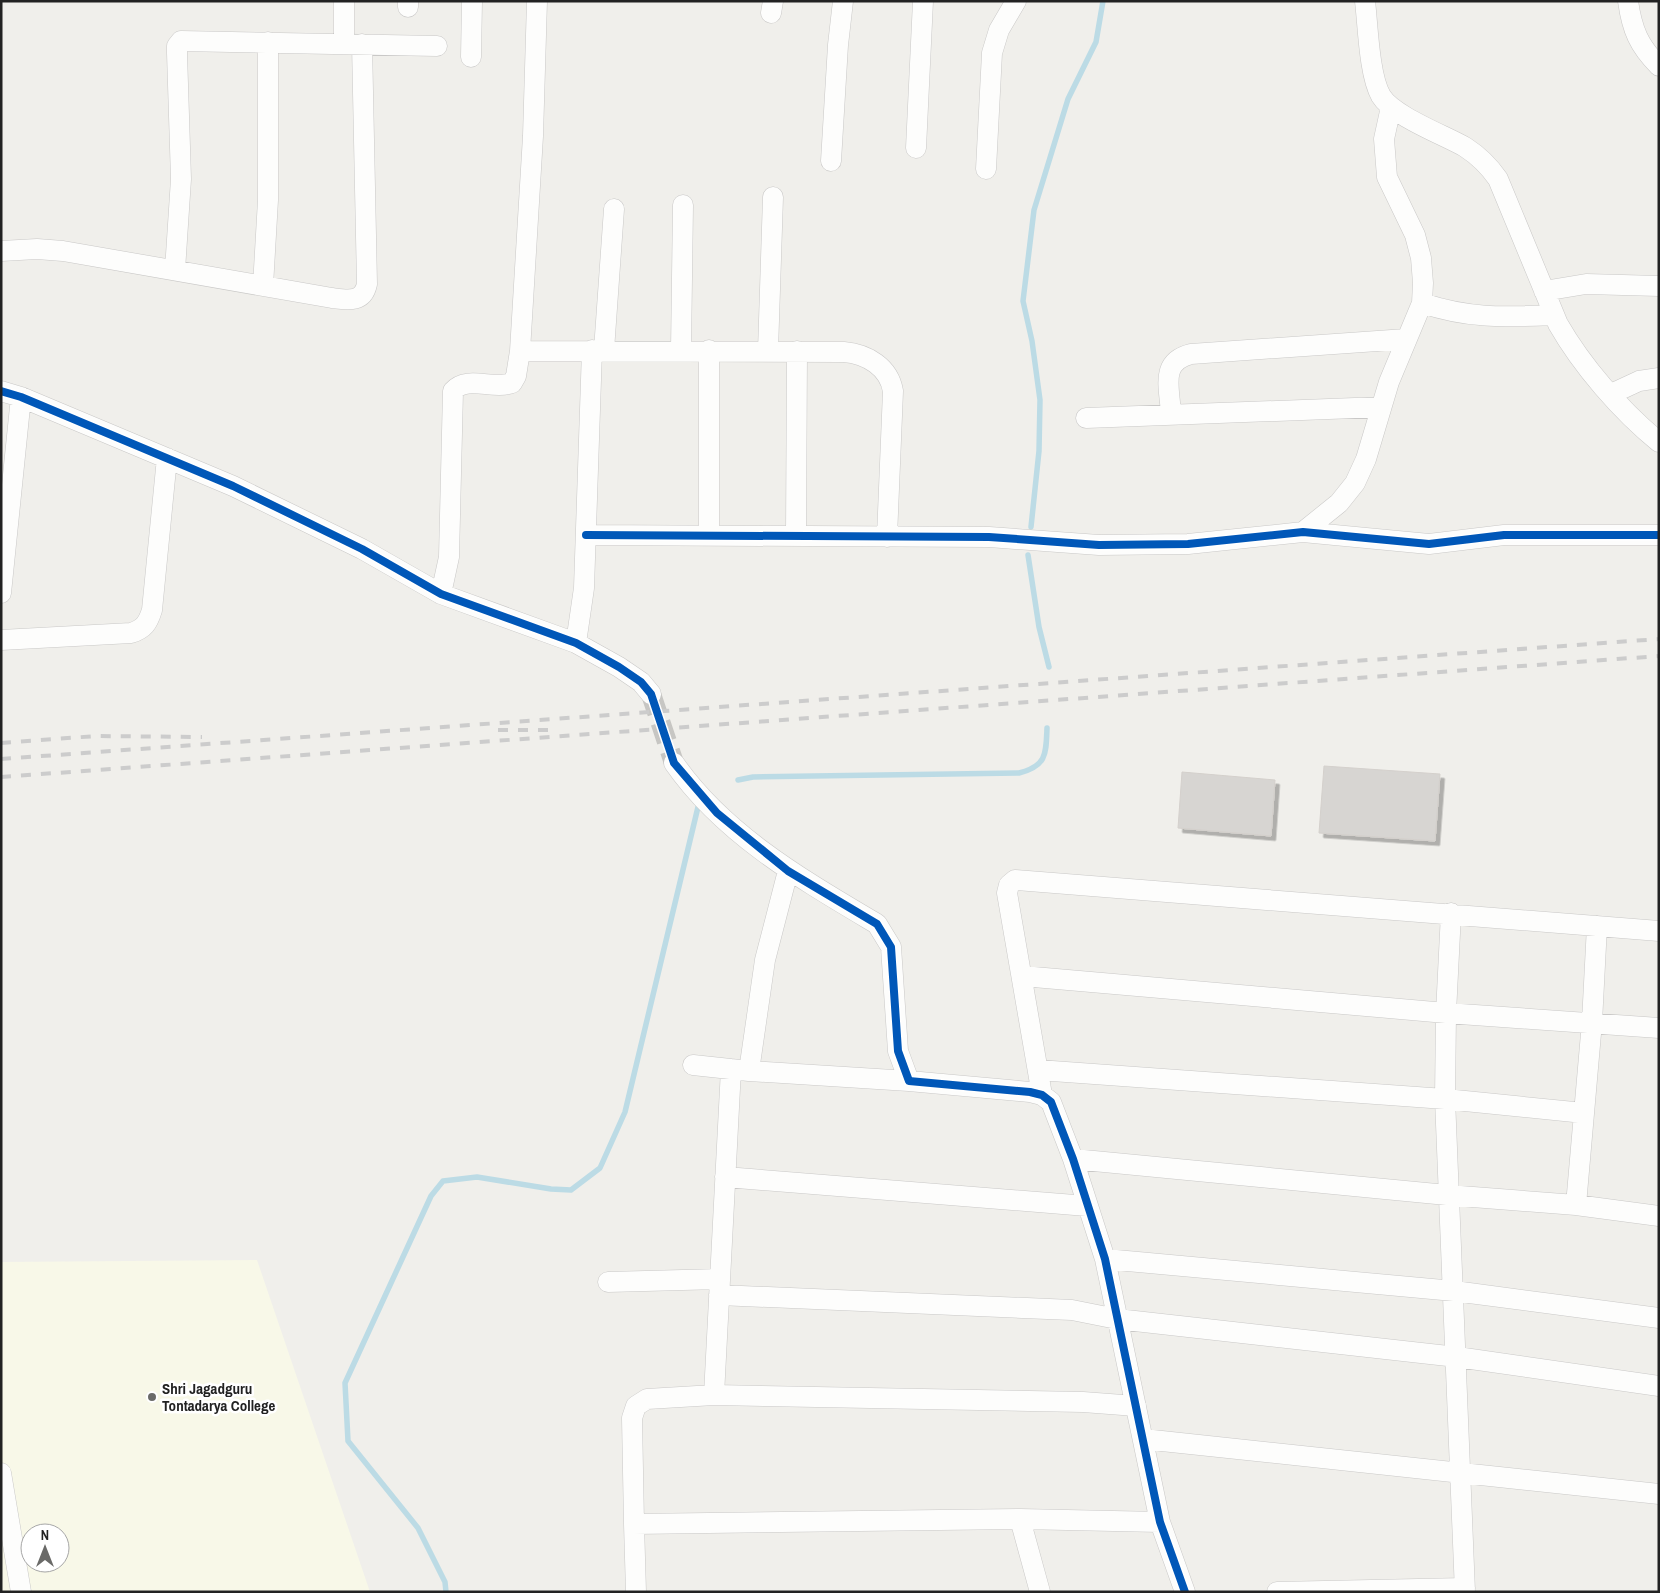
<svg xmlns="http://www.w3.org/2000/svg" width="1660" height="1593" font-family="'Archivo Narrow',sans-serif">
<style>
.education{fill:#f8f8e8;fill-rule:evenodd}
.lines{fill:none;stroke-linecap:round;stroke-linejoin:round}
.stream{stroke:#bcdbe5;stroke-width:5.5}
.building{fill:#d7d5d2;stroke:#d4d0cc;filter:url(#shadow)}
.minor-tunnel{stroke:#c7c6c3;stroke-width:20;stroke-dasharray:20 10;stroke-linecap:butt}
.minor-casing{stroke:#c9c8c7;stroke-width:21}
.minor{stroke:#fdfdfc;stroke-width:20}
.rail{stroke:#ccc;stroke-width:4;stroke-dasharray:10 10;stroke-linecap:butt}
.cycleway-casing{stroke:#fff;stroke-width:11}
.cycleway{stroke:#0057b8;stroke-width:8}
.poi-dot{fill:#6a6a68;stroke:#fff;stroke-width:2}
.labels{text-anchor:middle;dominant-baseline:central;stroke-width:5;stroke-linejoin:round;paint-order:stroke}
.poi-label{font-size:15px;font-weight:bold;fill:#222;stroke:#fff;text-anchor:start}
</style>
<defs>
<filter id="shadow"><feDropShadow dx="4.5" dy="4.5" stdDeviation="0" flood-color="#0004"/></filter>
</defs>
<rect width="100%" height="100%" fill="#f0efeb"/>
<!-- education -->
<path class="education" d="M257 1260 370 1592H1V1262ZM30 1533H60V1563H30Z"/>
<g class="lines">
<!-- stream -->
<path class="stream" d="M1031 527 1039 451 1040 400 1032 341 1023 301 1034 210 1068 99 1096 42 1103 1
M1028 555 1039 627 1049 667
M738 780 753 777 1019 773C1047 766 1046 754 1047 728
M446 1592 445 1582 418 1528 348 1441 345 1383 431 1196 443 1181 477 1177 551 1189 571 1190 600 1168 625 1112 698 807"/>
</g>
<!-- building -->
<path class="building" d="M1324 766 1440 774 1435 841 1319 833Z
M1182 772 1275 780 1271 836 1178 828Z"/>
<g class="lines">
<!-- minor-tunnel -->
<path class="minor-tunnel" d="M651 694 674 763"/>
<!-- minor casing -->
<g class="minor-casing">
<path id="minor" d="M1365 1C1368 26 1369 75 1381 96 1393 116 1444 135 1465 147 1479 156 1489 166 1498 179L1558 324C1582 366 1621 411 1659 442
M1628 1C1632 30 1639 46 1659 66
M408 7V1
M771 13 773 1
M344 44V1
M471 57 472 1
M916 148 923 1
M831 161 838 45 843 1
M986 169 992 53 999 30 1016 1
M1 251 37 249 63 251 332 298C348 300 363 303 367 284L362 44
M175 270 181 179 177 53V46L181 41 437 46
M263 286 268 200V42
M1544 291 1586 284 1659 286
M1422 303C1470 319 1504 317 1554 315
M604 350 614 209
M681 350 683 205
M520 351 844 352C867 354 889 367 893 391L887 537
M768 351 773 197
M1 391 21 397 233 486 362 549 441 594 576 643 619 667 641 682 651 694
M1611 394 1639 381 1659 378
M1171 415C1170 388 1159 362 1191 354L1406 339
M1086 418 1381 407
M1303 532 1339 503 1355 483 1366 459 1389 382 1422 303 1423 283 1421 258 1415 235 1387 177 1384 139 1391 107
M586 535 989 537 1099 545 1188 544 1303 532 1429 544 1504 535H1659
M709 535V350
M796 536 797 351
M1 593 21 397
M441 594 449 557 453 391C467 375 493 390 512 383L516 376 520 351 533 136 537 1
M1 640 131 633C144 629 148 623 152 610L167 458
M576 643 584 588 592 350
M674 763C724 835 803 880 877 924L891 947 898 1051 909 1081 1030 1092 1042 1095 1051 1102 1073 1159 1105 1259 1160 1522 1185 1592
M1451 913 1446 1013 1445 1099 1465 1592
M1022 976 1446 1013 1659 1028
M693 1065 749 1071 909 1081
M1038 1070 1445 1099 1584 1113
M749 1071 765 960 788 871
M1042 1095 1007 893 1009 885 1015 880 1659 931
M1073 1159 1447 1195 1576 1205 1659 1216
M725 1177 1087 1206
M1576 1205 1592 1022 1597 926
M1105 1259 1454 1291 1659 1318
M608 1282 720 1279
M719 1295 1072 1310 1117 1319 1457 1357 1659 1386
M714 1395 731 1069
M1143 1439 1659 1494
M1 1473 21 1592
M1020 1519 1040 1592
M634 1524 632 1418 636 1406 647 1399 714 1395 1083 1402 1136 1406
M636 1592 634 1524 1020 1519 1160 1522
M1277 1592 1465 1588"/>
</g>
<!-- minor -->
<use href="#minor" class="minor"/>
<!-- rail -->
<path class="rail" d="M498 730H550
M1 743 96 736 202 737
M1 759 1659 639
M1 777 1659 656"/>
<!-- cycleway casing -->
<g class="cycleway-casing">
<path id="cycleway" d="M1 391 21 397 233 486 362 549 441 594 576 643 619 667 641 682 651 694 674 763 717 813 788 871 877 924 891 947 898 1051 909 1081 1030 1092 1042 1095 1051 1102 1073 1159 1105 1259 1160 1522 1185 1592
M586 535 989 537 1099 545 1188 544 1303 532 1429 544 1504 535H1659"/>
</g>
<!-- cycleway -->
<use href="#cycleway" class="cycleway"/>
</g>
<!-- markers -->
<circle class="poi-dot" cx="152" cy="1397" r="5"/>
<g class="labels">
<!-- poi labels -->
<g class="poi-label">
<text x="162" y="1388">Shri Jagadguru<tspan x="162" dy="17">Tontadarya College</tspan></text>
</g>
</g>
<!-- border -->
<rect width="1660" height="1593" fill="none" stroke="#222222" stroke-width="5"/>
<!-- north arrow -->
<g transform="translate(45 1548)"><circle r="24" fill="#ffffff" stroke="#a7a7a7"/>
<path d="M0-4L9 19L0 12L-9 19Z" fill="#6a6a68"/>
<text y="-8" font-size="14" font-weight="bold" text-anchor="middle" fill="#222222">N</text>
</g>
</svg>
